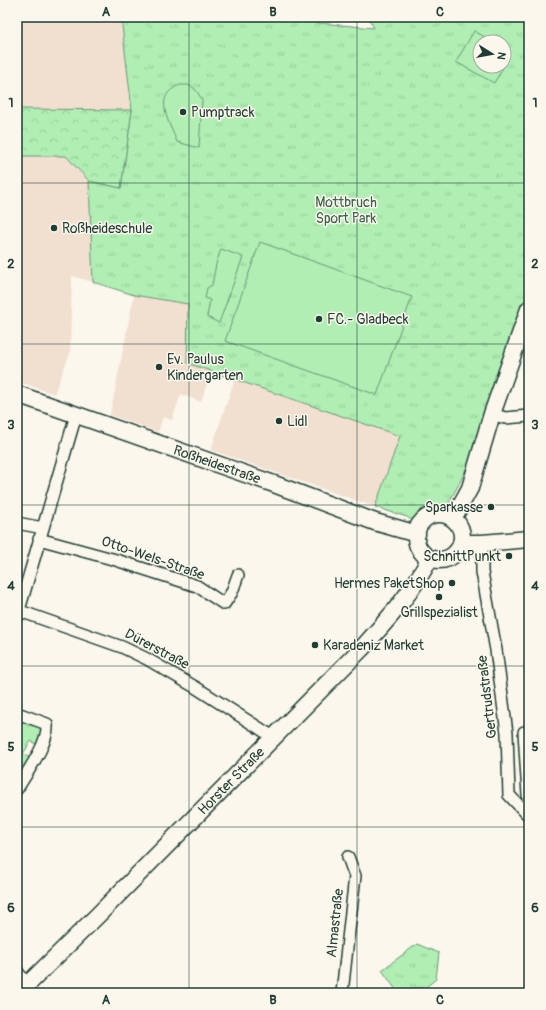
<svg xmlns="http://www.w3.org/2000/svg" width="546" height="1010" font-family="Pangolin,sans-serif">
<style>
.built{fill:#f1dfd0}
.grass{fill:url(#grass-tufts);stroke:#689674;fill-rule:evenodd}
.forest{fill:url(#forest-crowns);stroke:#689674}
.pitch{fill:#b0eeb4;stroke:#689674}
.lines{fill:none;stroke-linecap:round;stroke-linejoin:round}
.street-casing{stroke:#1f3d34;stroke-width:14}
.secondary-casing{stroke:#1f3d34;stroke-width:19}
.street{stroke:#fbf7ec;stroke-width:11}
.secondary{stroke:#fbf7ec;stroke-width:16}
.grid{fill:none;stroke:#1f3d34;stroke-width:1;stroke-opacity:0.55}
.poi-dot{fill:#1f3d34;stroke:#fbf7ec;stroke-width:1.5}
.labels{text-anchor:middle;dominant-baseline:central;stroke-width:3;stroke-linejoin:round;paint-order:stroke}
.poi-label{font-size:14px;fill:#1f3d34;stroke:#fbf7ec;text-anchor:start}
.park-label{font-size:14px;fill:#3c604e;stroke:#fbf7ec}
.street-label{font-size:14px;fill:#1f3d34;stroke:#fbf7ec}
.neatline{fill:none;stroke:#1f3d34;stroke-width:1.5}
.grid-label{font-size:13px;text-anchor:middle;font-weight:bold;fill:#1f3d34}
</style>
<defs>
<pattern id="grass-tufts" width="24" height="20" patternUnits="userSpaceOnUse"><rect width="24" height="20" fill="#b0eeb4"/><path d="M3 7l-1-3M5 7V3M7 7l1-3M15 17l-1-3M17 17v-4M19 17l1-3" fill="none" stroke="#97cd9b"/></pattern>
<pattern id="forest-crowns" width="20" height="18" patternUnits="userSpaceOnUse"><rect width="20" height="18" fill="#b0eeb4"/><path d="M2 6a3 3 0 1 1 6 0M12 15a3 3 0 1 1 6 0" fill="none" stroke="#97cd9b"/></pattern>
</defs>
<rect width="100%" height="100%" fill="#fbf7ec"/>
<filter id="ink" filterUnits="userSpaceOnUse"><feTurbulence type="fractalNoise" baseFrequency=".025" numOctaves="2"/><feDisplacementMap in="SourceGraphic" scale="8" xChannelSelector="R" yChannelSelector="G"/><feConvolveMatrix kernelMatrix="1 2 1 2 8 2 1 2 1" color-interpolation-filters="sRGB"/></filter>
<g filter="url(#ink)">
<!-- built -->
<path class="built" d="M21 17H121L132 110 19 109Z
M17 156H66L89 181 93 282 72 276 70 353 54 394 17 381Z
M134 295 188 304 187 363 211 371 201 402 181 394 172 420 163 417 158 432 110 415Z
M235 378 400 436 375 507 211 450Z"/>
<!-- grass -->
<path class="grass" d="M121 17H254L374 28 368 17H529V301L475 450 459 484 448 504 443 510C431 509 423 514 416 523L407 517 375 507 400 436 187 363 188 304 134 295 93 282 89 181 121 188 132 110ZM480 42H504V66H480Z
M17 717 42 728 37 745 31 741 23 754 30 758 17 779Z
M417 944 439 953 436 979 426 987 396 990 382 970Z"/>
<!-- forest -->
<path class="forest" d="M17 109 132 110 121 188 89 181 66 156H17Z"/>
<!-- pitch -->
<path class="pitch" d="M474 31 494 42H480V66H504L494 83 456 62Z
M180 85H188L194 88 198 93 202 100 199 148 177 142C169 122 152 95 180 85Z
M260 242 412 297 377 395 225 341Z
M221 249 243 257 219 323 207 317 210 300 205 298 207 288 212 285 216 264Z"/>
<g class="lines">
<!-- street casing -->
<g class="street-casing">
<path id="street" d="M492 414 505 418 529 416
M17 523 43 528
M39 539 116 560 197 586 224 604 232 592 238 575
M482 543V572L496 650 507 733 509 795 529 816
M17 610 122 647 147 659 195 687 273 737
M17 617 76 415
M17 713 47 724C49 743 27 772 17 789
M524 732 529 811
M17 971 27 985
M342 993 355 876 348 857"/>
</g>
<!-- secondary casing -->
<g class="secondary-casing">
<g id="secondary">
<path id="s1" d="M17 394 274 484 375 522 417 534"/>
<circle cx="439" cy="537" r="23"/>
<path d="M453 519 470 488 492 414 529 309"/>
<path d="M461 543H482L529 539"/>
<path id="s2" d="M19 993 98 915 364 646C389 618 412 593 430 558"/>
</g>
</g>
<!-- street -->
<use href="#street" class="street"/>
<!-- secondary -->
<use href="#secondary" class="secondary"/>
</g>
</g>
<!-- grid -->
<path class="grid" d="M189 17V993M357 17V993M17 183H529M17 344H529M17 505H529M17 666H529M17 827H529"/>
<!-- markers -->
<g class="poi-dot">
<circle cx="183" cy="112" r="4"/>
<circle cx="54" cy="228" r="4"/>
<circle cx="319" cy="319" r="4"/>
<circle cx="159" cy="367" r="4"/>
<circle cx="279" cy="421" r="4"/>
<circle cx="491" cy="507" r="4"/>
<circle cx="509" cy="556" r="4"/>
<circle cx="452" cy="583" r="4"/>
<circle cx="439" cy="597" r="4"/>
<circle cx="315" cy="645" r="4"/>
</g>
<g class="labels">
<!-- poi labels -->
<g class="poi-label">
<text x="191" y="112">Pumptrack</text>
<text x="62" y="228">Roßheideschule</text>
<text x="327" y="319">FC.- Gladbeck</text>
<text x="167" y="359">Ev. Paulus<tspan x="167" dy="16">Kindergarten</tspan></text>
<text x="287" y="421">Lidl</text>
<text x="483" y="507" text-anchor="end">Sparkasse</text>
<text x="501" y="556" text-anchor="end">SchnittPunkt</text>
<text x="444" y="583" text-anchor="end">Hermes PaketShop</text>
<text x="439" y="612" text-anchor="middle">Grillspezialist</text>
<text x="323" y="645">Karadeniz Market</text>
</g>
<!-- park labels -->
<g class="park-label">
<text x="346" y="202">Mottbruch<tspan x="346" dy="16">Sport Park</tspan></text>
</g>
<!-- street labels -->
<g class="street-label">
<text stroke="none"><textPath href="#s1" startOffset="212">Roßheidestraße</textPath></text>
<text transform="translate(153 558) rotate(19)">Otto-Wels-Straße</text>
<text transform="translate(157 649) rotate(28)">Dürerstraße</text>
<text transform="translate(487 697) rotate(-97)">Gertrudstraße</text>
<text stroke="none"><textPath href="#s2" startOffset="300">Horster Straße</textPath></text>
<text transform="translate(335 923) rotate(-84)">Almastraße</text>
</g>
</g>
<!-- margin -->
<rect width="546" height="1010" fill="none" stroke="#fbf7ec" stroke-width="44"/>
<!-- north arrow -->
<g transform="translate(492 54) rotate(101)"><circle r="19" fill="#fbf7ec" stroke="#a3ada2"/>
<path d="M0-3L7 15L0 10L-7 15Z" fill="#1f3d34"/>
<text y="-6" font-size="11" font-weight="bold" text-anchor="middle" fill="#1f3d34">N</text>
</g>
<rect x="22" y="22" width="502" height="966" class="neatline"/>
<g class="grid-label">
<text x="106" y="16">A</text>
<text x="273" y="16">B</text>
<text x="440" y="16">C</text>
<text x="11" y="107">1</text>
<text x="535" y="107">1</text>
<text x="11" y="268">2</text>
<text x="535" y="268">2</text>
<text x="11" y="429">3</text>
<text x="535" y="429">3</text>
<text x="11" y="590">4</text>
<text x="535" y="590">4</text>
<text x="11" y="751">5</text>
<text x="535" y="751">5</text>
<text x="11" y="912">6</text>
<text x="535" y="912">6</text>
<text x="106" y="1004">A</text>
<text x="273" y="1004">B</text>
<text x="440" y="1004">C</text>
</g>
</svg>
